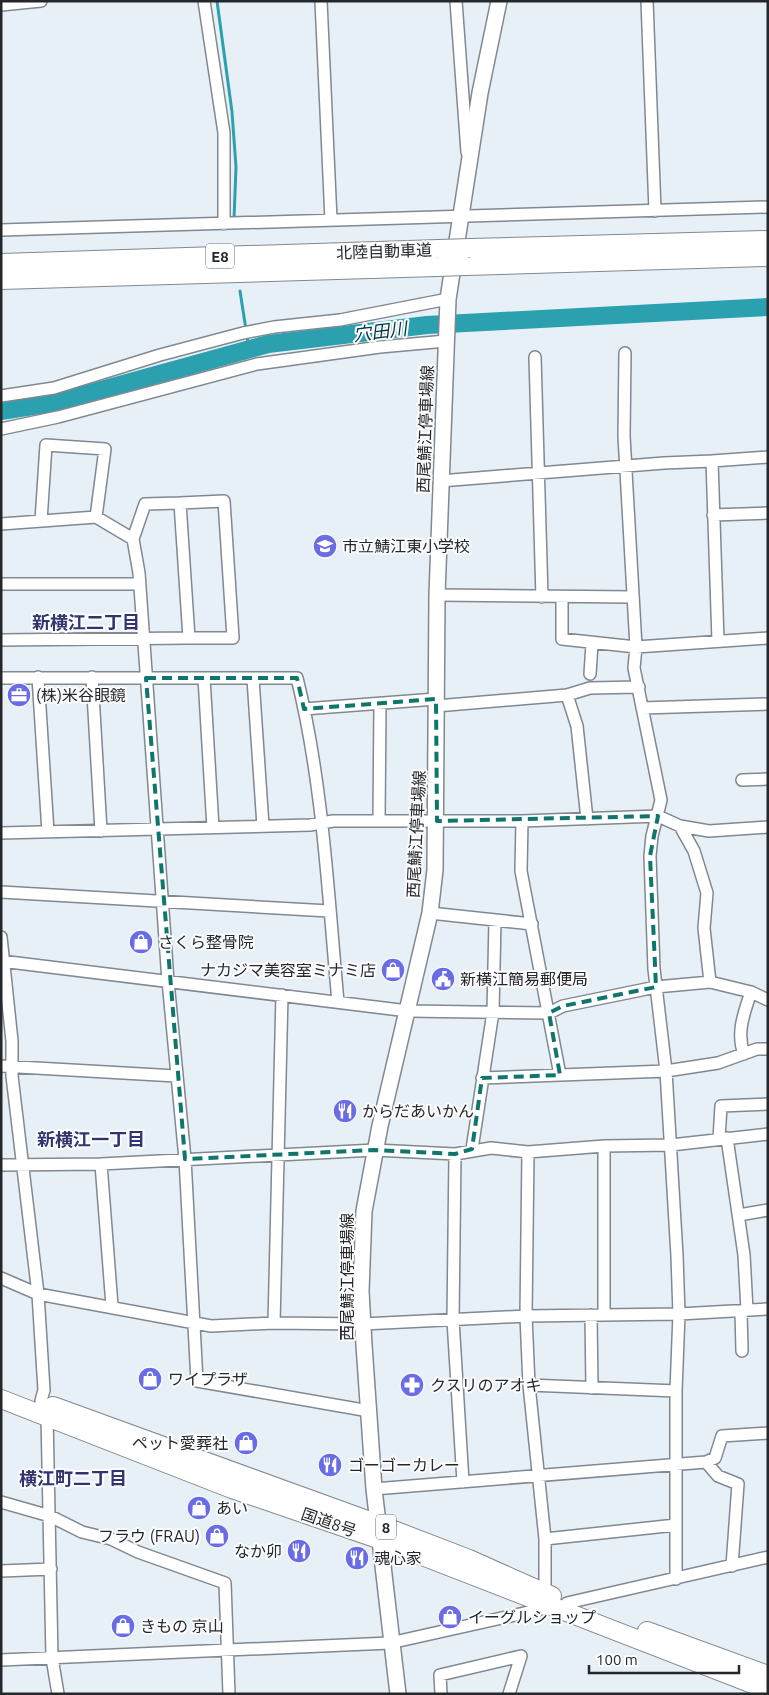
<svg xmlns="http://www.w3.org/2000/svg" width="769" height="1695" font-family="Ubuntu,'Noto Sans JP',sans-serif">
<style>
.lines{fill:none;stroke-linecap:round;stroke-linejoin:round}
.stream{stroke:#2ba1af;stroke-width:3}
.river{stroke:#2ba1af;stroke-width:18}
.minor-casing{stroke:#81888f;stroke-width:14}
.major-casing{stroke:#81888f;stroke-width:18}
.highway-casing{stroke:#81888f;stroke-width:20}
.minor{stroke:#fff;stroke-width:11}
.major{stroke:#fff;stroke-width:15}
.highway{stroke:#fff;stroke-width:18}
.highway-bridge-casing{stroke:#81888f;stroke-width:20;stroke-linecap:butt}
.highway-bridge{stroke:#fff;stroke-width:18}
.marked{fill:none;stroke:#0f766e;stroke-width:4;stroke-dasharray:10 6;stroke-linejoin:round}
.labels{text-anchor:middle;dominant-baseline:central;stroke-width:4;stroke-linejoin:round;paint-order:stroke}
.shield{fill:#fbfcfe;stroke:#65676a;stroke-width:1}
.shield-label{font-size:15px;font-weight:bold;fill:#25272a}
.street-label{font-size:16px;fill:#25272a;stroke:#fbfcfe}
.poi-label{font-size:16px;fill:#25272a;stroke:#fbfcfe;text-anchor:start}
.water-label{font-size:18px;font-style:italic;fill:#02383e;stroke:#fbfcfe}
.neighbourhood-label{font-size:18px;font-weight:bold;fill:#32346f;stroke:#fbfcfe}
</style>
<rect width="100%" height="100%" fill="#e8f0f7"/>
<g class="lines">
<!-- stream -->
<path class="stream" d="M217 1 232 112 236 167 234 219
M240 291 249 349"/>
<!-- river -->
<path class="river" d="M1 411 58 402 268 344 427 325 768 307"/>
<!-- minor casing -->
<g class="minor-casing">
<path id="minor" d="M204 1 224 133V224
M321 1 331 220
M456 1 467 152
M647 1 655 211
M1 5 41 1
M1 230 768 207
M625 353 624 436 636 647 634 668 661 800 652 836 650 856 654 969 666 1071 677 1256 679 1314 676 1391V1579
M535 357 542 597
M1 396 54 388 160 355 243 333 274 327 340 320 448 299
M1 429 58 417 257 364 380 347 446 341
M712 461 768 457
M440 481 664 463 712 461 718 641
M180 503 224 501 233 638H189
M713 515 768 513
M41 521 46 445 105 449 96 517
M1 524 96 517 133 539 139 573 168 981 185 1159 197 1381 369 1411
M1 584H139
M437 595 632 597
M562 597V639L636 647 768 638
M1 640 189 638 180 503 145 504 133 539
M590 674 592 644
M38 677 48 832
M92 677 101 831
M1 678H297C323 783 328 894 338 1002
M204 678 213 828
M253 679 263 826
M567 695 590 688 639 687
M436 706 567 695 577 726 587 819
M642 708 768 704
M304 709 436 699
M742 780 768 779
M379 821 380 703
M522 821 521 871 560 1075
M680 826 694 851 707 893 704 928 710 982 751 992 768 1000
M1 833 310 825 333 821H522L658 816 680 826 709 831 768 827
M1 892 329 911
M430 913 532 924
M1 937 12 1041V1076L38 1294 44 1390 41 1401
M1 961 408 1011 549 1013 563 1006 656 987 710 982
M744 1054C736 1033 744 1013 751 992
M1 1066 176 1076
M482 1078 666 1071 718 1063 757 1049H768
M727 1138 744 1255 747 1310
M719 1139 721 1106 768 1104
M604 1146V1315
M472 1149 493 1012 495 920
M528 1152 526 1316 529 1385 545 1539V1593
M455 1154 453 1320 463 1482
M101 1164 112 1306
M1 1165 101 1164 375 1150 455 1154 491 1148 528 1152 604 1146 671 1145 768 1134
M739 1215 768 1210
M1 1278 38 1294 211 1326 274 1323 363 1324 526 1316 679 1314 768 1309
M741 1311 742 1351
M591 1315 592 1388
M274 1323 282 995
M529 1385 676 1391
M47 1416 52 1658 58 1694
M374 1489 706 1462
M1 1502 50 1516 82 1532 111 1539 138 1552 225 1583 229 1694
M545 1539 676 1525
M732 1566 738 1484 718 1476 706 1462 715 1458 722 1436 768 1433
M1 1571 51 1569
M567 1603 768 1557
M1 1660 390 1643 551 1607
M441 1694 440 1675 521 1656 509 1694"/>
</g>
<!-- major casing -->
<g class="major-casing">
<path id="major" d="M398 1694 374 1489 364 1345 361 1291 364 1211 380 1126 430 913 435 870 437 595 448 299 480 93 499 1"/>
</g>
<!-- highway casing -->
<g class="highway-casing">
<path id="highway" d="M470 248 768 240
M1 263 439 249
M466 266 768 257
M1 280 437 267
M1 1399 232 1489 381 1540 768 1690
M53 1406 378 1524 469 1559 552 1596
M647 1631 768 1675"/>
</g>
<!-- minor -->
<use href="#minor" class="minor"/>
<!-- major -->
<use href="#major" class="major"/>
<!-- highway -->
<use href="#highway" class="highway"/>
<!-- highway-bridge casing -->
<g class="highway-bridge-casing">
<path id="highway-bridge" d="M439 249 470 248
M437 267 466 266"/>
</g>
<!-- highway-bridge -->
<use href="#highway-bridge" class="highway-bridge"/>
</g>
<!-- marked area -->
<path class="marked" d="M146 678H297L304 709 436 699 437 821 658 816 650 856 656 987 563 1006 549 1013 560 1075 482 1078 472 1149 455 1154 375 1150 185 1159Z"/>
<!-- icons -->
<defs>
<g id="school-disc" transform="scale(1.25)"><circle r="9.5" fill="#6a6ce6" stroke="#fbfcfe"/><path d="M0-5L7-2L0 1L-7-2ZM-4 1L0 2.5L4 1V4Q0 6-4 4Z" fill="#fff"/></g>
<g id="office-disc" transform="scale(1.25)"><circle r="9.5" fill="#6a6ce6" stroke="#fbfcfe"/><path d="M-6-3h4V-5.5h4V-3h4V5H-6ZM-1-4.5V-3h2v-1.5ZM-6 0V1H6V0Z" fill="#fff"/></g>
<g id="shop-disc" transform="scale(1.25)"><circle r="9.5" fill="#6a6ce6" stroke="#fbfcfe"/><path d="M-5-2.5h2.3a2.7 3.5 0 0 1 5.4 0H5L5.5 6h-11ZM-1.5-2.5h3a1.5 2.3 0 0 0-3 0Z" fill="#fff"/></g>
<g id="civic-disc" transform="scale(1.25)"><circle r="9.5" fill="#6a6ce6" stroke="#fbfcfe"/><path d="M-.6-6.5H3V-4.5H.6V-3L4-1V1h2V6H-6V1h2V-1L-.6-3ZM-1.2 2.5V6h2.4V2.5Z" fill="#fff"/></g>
<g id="restaurant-disc" transform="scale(1.25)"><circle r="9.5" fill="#6a6ce6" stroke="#fbfcfe"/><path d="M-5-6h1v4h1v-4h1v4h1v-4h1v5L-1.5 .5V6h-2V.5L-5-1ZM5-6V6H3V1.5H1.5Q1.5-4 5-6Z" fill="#fff"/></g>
<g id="pharmacy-disc" transform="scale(1.25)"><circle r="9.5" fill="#6a6ce6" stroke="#fbfcfe"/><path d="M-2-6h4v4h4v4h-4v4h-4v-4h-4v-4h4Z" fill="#fff"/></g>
</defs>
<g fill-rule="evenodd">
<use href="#school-disc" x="325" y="546"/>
<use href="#office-disc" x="19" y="695"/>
<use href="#shop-disc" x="141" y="942"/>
<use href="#shop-disc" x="393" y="970"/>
<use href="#civic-disc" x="443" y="979"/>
<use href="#restaurant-disc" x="345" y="1111"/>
<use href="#shop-disc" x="150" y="1379"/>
<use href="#pharmacy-disc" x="412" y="1385"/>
<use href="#shop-disc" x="246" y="1443"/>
<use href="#restaurant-disc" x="330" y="1465"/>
<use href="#shop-disc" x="199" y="1508"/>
<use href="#shop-disc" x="217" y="1536"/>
<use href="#restaurant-disc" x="299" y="1551"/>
<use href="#restaurant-disc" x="357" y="1558"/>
<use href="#shop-disc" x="450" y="1617"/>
<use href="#shop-disc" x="123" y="1626"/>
</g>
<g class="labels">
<!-- shield labels -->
<g class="shield">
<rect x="206" y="243.5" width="28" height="25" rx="4"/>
<rect x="376" y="1514.5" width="20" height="25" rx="4"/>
</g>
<g class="shield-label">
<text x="220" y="256">E8</text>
<text x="386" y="1527">8</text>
</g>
<!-- street labels -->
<g class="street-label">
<text transform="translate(384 251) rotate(-2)">北陸自動車道</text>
<text transform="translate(425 429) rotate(-88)">西尾鯖江停車場線</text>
<text transform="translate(416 834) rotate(-87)">西尾鯖江停車場線</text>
<text transform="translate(347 1277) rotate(-90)">西尾鯖江停車場線</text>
<text transform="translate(329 1522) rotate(19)">国道8号</text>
</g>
<!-- poi labels -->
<g class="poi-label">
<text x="342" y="546">市立鯖江東小学校</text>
<text x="36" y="695">(株)米谷眼鏡</text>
<text x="158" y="942">さくら整骨院</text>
<text x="376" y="970" text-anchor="end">ナカジマ美容室ミナミ店</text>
<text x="460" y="979">新横江簡易郵便局</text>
<text x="362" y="1111">からだあいかん</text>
<text x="168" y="1379">ワイプラザ</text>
<text x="430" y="1385">クスリのアオキ</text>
<text x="228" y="1443" text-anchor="end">ペット愛葬社</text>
<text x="348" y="1465">ゴーゴーカレー</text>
<text x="216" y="1508">あい</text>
<text x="200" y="1536" text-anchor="end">フラウ (FRAU)</text>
<text x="282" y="1551" text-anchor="end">なか卯</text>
<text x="374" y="1558">魂心家</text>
<text x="468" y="1617">イーグルショップ</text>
<text x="140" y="1626">きもの 京山</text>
</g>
<!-- water labels -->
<g class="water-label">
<text transform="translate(380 331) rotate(-7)">穴田川</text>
</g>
<!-- neighbourhood labels -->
<g class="neighbourhood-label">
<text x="86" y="622">新横江二丁目</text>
<text x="91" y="1139">新横江一丁目</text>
<text x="73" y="1478">横江町二丁目</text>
</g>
</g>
<!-- border -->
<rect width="769" height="1695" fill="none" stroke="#25272a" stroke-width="5"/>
<!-- scale -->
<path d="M589 1665v8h150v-8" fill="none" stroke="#25272a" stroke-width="2.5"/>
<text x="596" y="1665" font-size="15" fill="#25272a" stroke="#fbfcfe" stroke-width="4" paint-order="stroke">100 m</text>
</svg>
